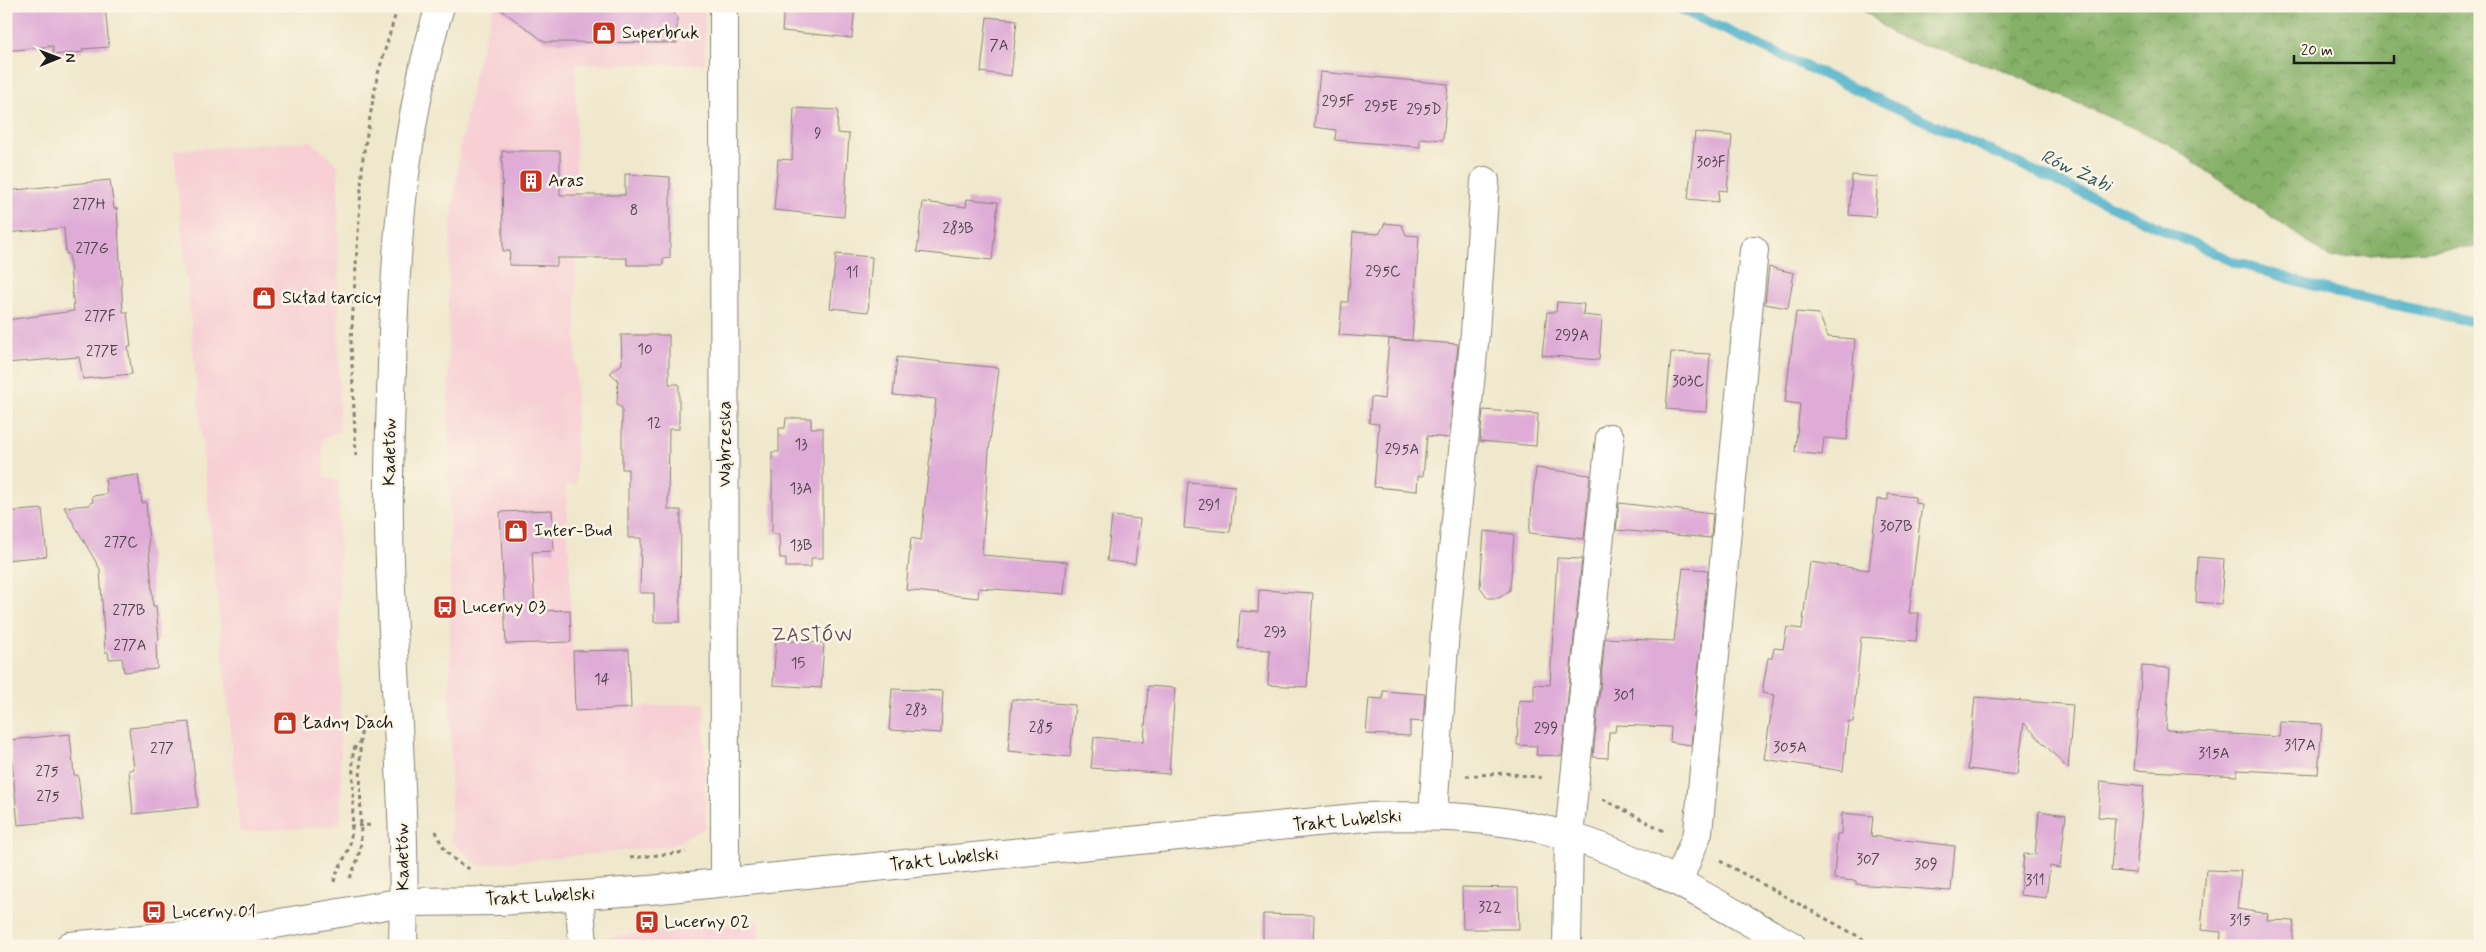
<svg xmlns="http://www.w3.org/2000/svg" width="2486" height="952" font-family="Mynerve,sans-serif">
<style>
.built{fill:#f7cfd4}
.forest{fill:url(#forest-crowns);stroke:#506642}
.lines{fill:none;stroke-linecap:round;stroke-linejoin:round}
.stream{stroke:#4bb0ca;stroke-width:10}
.building{fill:#dfacd7}
.minor-casing{stroke:#868274;stroke-width:30}
.path{stroke:#868274;stroke-width:3;stroke-dasharray:4 4;stroke-linecap:butt}
.minor{stroke:#fff;stroke-width:28}
.labels{text-anchor:middle;dominant-baseline:central;stroke-width:5;stroke-linejoin:round;paint-order:stroke}
.number-label{font-size:15px;fill:#4d404b}
.poi-label{font-size:18px;fill:#1c1c1c;stroke:#fcf5e5;text-anchor:start}
.street-label{font-size:18px;fill:#1c1c1c;stroke:#fcf5e5}
.water-label{font-size:19px;font-style:italic;fill:#2f5762;stroke:#fcf5e5}
.neighbourhood-label{font-size:19px;letter-spacing:1px;fill:#604e5d;stroke:#fcf5e5}
</style>
<defs>
<pattern id="forest-crowns" width="20" height="18" patternUnits="userSpaceOnUse" patternTransform="scale(1.25)"><rect width="20" height="18" fill="#85b067"/><path d="M2 6a3 3 0 1 1 6 0M12 15a3 3 0 1 1 6 0" fill="none" stroke="#6c8e54"/></pattern>
</defs>
<rect width="100%" height="100%" fill="#fcf5e5"/>
<filter id="ink" filterUnits="userSpaceOnUse"><feTurbulence type="fractalNoise" baseFrequency=".02" numOctaves="2"/><feDisplacementMap in="SourceGraphic" scale="10" xChannelSelector="R" yChannelSelector="G"/><feConvolveMatrix kernelMatrix="1 2 1 2 8 2 1 2 1" color-interpolation-filters="sRGB"/></filter>
<filter id="wash" filterUnits="userSpaceOnUse"><feTurbulence type="fractalNoise" baseFrequency=".0096" numOctaves="4" result="noise"/><feDisplacementMap in="SourceGraphic" scale="20" xChannelSelector="R" yChannelSelector="G"/><feGaussianBlur stdDeviation="1.12" result="paint"/><feColorMatrix in="noise" values="0 0 0 0 0 0 0 0 0 0 0 0 0 0 0 0 0 1.4 0 .05"/><feComposite in="paint" operator="in"/></filter>
<g filter="url(#wash)">
<rect width="100%" height="100%" fill="#efe8cc"/>
<!-- built -->
<path class="built" d="M494 6H705V64H576V484L566 485 575 711 704 703 706 827 672 846 479 865 451 842 448 286 451 225 460 147 477 63Z
M312 141 338 166 339 431 322 440 324 476 339 482 341 825 240 833 174 150Z
M759 921V946H524L733 924Z"/>
<!-- forest -->
<path class="forest" d="M1859 6H2480V247L2330 258 2169 144 2001 69 1895 36Z"/>
<g class="lines">
<!-- stream -->
<path class="stream" d="M1673 6 2234 262 2334 292 2480 323"/>
</g>
<g id="blocks">
<!-- building -->
<path class="building" d="M6 6H105L109 47 82 49 83 52 53 55V46L6 51Z
M496 6H666L677 16V43L545 42Z
M784 6H855L852 38 782 31Z
M987 17 1017 20 1011 76 981 72Z
M1320 72 1448 84 1443 140 1420 138V147L1335 140 1336 130 1314 127Z
M794 108 838 110 837 133 849 134 844 217 774 210 778 159 792 160Z
M1695 132 1732 136 1727 191 1719 190 1718 202 1688 199Z
M502 151H560V195H625V174L670 177V258L663 259V265H627V258H557V266L509 265 510 251H503Z
M1852 175 1878 177 1875 217 1849 215Z
M110 180 114 209 117 208 123 312H127L131 347H128L132 374 83 379 79 357 6 363V320L74 311 69 254H66L64 228 6 233V191Z
M967 199 998 202 992 260 917 252 923 202 966 207Z
M1385 223 1402 225 1406 235 1419 236 1412 340 1339 335 1342 302H1348L1353 232 1379 234Z
M836 254 872 257 868 312 830 308Z
M1769 267 1794 273 1788 308 1765 304Z
M1557 302 1584 304 1583 315 1602 317 1599 360 1542 355 1547 312H1556Z
M1796 312 1819 314 1828 337 1855 339 1847 440 1824 438 1822 455 1795 452 1800 404 1785 402Z
M621 335H669V384H679V429H669L668 510H681L680 622H654V593H640L641 538H628V469H622V408L617 404 618 380 610 373 622 364Z
M1389 339 1458 344 1449 438 1427 436 1423 476H1418L1417 491 1374 487 1379 424 1369 423 1371 397 1384 399Z
M1671 352 1710 354 1706 412 1666 409Z
M897 357 999 368 989 450 982 555 1067 562 1064 594 979 588 978 598 906 590 911 538 921 540 936 399 893 395Z
M1483 410 1538 414 1536 446 1480 441Z
M786 418H811V428H823V558H811V567H786V558H780L779 534H772V452H779V428H785Z
M1536 468 1590 475 1584 539 1529 533Z
M138 475 142 503 146 502 153 606H156L159 640 156 641 157 669 124 672 122 658 109 659 108 652H105L100 569 64 507 90 505V503L93 502 92 496 107 494 105 479Z
M1188 482 1235 486 1230 532 1184 528Z
M1888 494 1915 497V503L1922 504 1909 613H1919L1916 641 1861 637 1853 722H1848L1843 771 1764 759 1774 695 1762 693 1768 658H1772L1774 648 1783 649 1787 627 1802 629 1810 562 1869 570 1877 499 1888 500Z
M1619 503 1713 514 1711 538 1616 530Z
M42 509 47 556 6 560V512Z
M552 510 554 551 532 552 535 611 570 610 571 642 506 644 500 512Z
M1112 516 1140 519 1135 564 1107 561Z
M1484 531 1514 534 1510 590 1499 598H1488L1480 587Z
M2198 557 2224 559 2221 604 2196 602Z
M1557 558 1582 559 1562 756 1536 755 1537 746 1517 745 1519 700 1534 701V684L1550 685Z
M1683 568 1708 570 1691 745 1670 742 1671 727 1616 725 1615 732H1609L1608 758 1593 757 1605 638 1674 641Z
M1259 590 1313 593 1307 687 1268 685 1270 650 1238 648 1240 611 1258 612Z
M776 640 824 643 821 688 773 685Z
M629 650 631 708 575 711 573 651Z
M2142 666 2170 668 2166 730 2279 737 2280 722 2322 724 2318 774 2237 770V776L2134 770Z
M1148 686 1175 688 1169 774 1091 768 1094 737 1144 742Z
M892 689 943 691 941 733 889 730Z
M1383 691 1425 694 1423 722 1410 721V736L1366 734 1369 698 1383 699Z
M1975 697 2073 705 2068 769 2024 723 2017 775 1968 769Z
M1012 699 1075 705 1070 757 1008 751Z
M189 722 198 807 133 814 129 770 134 769 129 728Z
M70 734 74 775H78L83 819 18 825 10 740Z
M2101 781 2144 786 2136 873 2111 871 2115 818 2098 817Z
M2039 811 2066 815 2060 868 2050 866 2046 898 2020 895 2024 854 2035 855Z
M1842 813 1873 816 1871 836 1955 846 1951 891 1856 884V881L1834 879 1837 834H1841Z
M2206 870 2241 871 2237 909 2268 914 2267 920 2294 921 2292 946H2220L2221 932 2201 930Z
M1462 887 1518 888 1519 929H1463Z
M1263 914 1314 915 1313 946H1263Z"/>
</g>
</g>
<g filter="url(#ink)">
<use href="#blocks" fill-opacity="0" stroke="#868274" stroke-width="1"/>
<g class="lines">
<!-- minor casing -->
<g class="minor-casing">
<path id="minor" d="M724 6 725 882
M1433 815 1445 629 1475 333 1485 181
M1678 882 1698 832 1754 250
M579 895 583 946
M70 946 245 929 404 902 500 901 650 890 1365 817C1434 815 1501 816 1568 836 1648 859 1720 906 1792 946
M403 946C407 806 392 668 389 528 388 475 390 421 392 367 395 245 404 124 440 6
M1567 946 1569 836 1610 438"/>
</g>
<!-- path -->
<path class="path" d="M356 456 351 342 363 157 377 77 398 6
M1466 776 1504 773 1544 778
M1603 799 1664 831
M350 826 373 825
M436 831C442 849 452 861 470 869
M630 858 686 852
M1720 861 1876 946
M350 878 358 859 361 843 360 742 364 712
M334 882C337 867 347 858 350 843 355 814 352 779 353 750L360 742"/>
<!-- minor -->
<use href="#minor" class="minor"/>
</g>
</g>
<!-- icons -->
<defs>
<g id="shop-square" transform="scale(1.25)"><rect x="-9" y="-9" width="18" height="18" rx="4" fill="#c8321e" stroke="#fcf5e5"/><path d="M-5-2.5h2.3a2.7 3.5 0 0 1 5.4 0H5L5.5 6h-11ZM-1.5-2.5h3a1.5 2.3 0 0 0-3 0Z" fill="#fff"/></g>
<g id="building-square" transform="scale(1.25)"><rect x="-9" y="-9" width="18" height="18" rx="4" fill="#c8321e" stroke="#fcf5e5"/><path d="M-4-6H4V6H1V3H-1V6H-4ZM-2.5-4.3h1.7v1.8h-1.7ZM.8-4.3h1.7v1.8H.8ZM-2.5-1h1.7V.8h-1.7ZM.8-1h1.7V.8H.8Z" fill="#fff"/></g>
<g id="bus-square" transform="scale(1.25)"><rect x="-9" y="-9" width="18" height="18" rx="4" fill="#c8321e" stroke="#fcf5e5"/><path d="M-5-6H5V4H4V6H2V4H-2V6H-4V4H-5ZM-3.5-4V0h7V-4ZM-3.5 1.2v1.5H-2V1.2ZM2 1.2v1.5H3.5V1.2Z" fill="#fff"/></g>
</defs>
<g fill-rule="evenodd">
<use href="#shop-square" x="604" y="33"/>
<use href="#building-square" x="531" y="181"/>
<use href="#shop-square" x="264" y="298"/>
<use href="#shop-square" x="516" y="531"/>
<use href="#bus-square" x="445" y="607"/>
<use href="#shop-square" x="285" y="723"/>
<use href="#bus-square" x="154" y="912"/>
<use href="#bus-square" x="647" y="922"/>
</g>
<g class="labels">
<!-- number labels -->
<g class="number-label">
<text x="999" y="46">7A</text>
<text x="1338" y="102">295F</text>
<text x="1381" y="107">295E</text>
<text x="1424" y="110">295D</text>
<text x="818" y="134">9</text>
<text x="1711" y="163">303F</text>
<text x="89" y="205">277H</text>
<text x="634" y="211">8</text>
<text x="958" y="229">283B</text>
<text x="92" y="249">277G</text>
<text x="1383" y="272">295C</text>
<text x="852" y="273">11</text>
<text x="100" y="317">277F</text>
<text x="1572" y="336">299A</text>
<text x="645" y="350">10</text>
<text x="102" y="352">277E</text>
<text x="1688" y="382">303C</text>
<text x="654" y="424">12</text>
<text x="801" y="445">13</text>
<text x="1402" y="450">295A</text>
<text x="801" y="489">13A</text>
<text x="1209" y="506">291</text>
<text x="1896" y="527">307B</text>
<text x="121" y="543">277C</text>
<text x="801" y="546">13B</text>
<text x="129" y="611">277B</text>
<text x="1275" y="633">293</text>
<text x="130" y="646">277A</text>
<text x="798" y="664">15</text>
<text x="602" y="680">14</text>
<text x="1624" y="696">301</text>
<text x="916" y="711">283</text>
<text x="1041" y="728">285</text>
<text x="1546" y="729">299</text>
<text x="2300" y="746">317A</text>
<text x="1790" y="748">305A</text>
<text x="162" y="749">277</text>
<text x="2214" y="754">315A</text>
<text x="47" y="772">275</text>
<text x="48" y="797">275</text>
<text x="1868" y="860">307</text>
<text x="1926" y="865">309</text>
<text x="2035" y="881">311</text>
<text x="1490" y="908">322</text>
<text x="2240" y="921">315</text>
</g>
<!-- poi labels -->
<g class="poi-label">
<text x="622" y="33">Superbruk</text>
<text x="548" y="181">Aras</text>
<text x="282" y="298">Skład tarcicy</text>
<text x="534" y="531">Inter-Bud</text>
<text x="462" y="607">Lucerny 03</text>
<text x="302" y="723">Ładny Dach</text>
<text x="172" y="912">Lucerny 01</text>
<text x="664" y="922">Lucerny 02</text>
</g>
<!-- street labels -->
<g class="street-label">
<text transform="translate(725 444) rotate(-90)">Wąbrzeska</text>
<text transform="translate(390 452) rotate(-89)">Kadetów</text>
<text transform="translate(1347 821) rotate(-5)">Trakt Lubelski</text>
<text transform="translate(403 857) rotate(-91)">Kadetów</text>
<text transform="translate(944 860) rotate(-6)">Trakt Lubelski</text>
<text transform="translate(540 897) rotate(-3)">Trakt Lubelski</text>
</g>
<!-- water labels -->
<g class="water-label">
<text transform="translate(2076 171) rotate(25)">Rów Żabi</text>
</g>
<!-- neighbourhood labels -->
<g class="neighbourhood-label">
<text x="812" y="635">ZASTÓW</text>
</g>
</g>
<!-- margin -->
<rect width="2486" height="952" fill="none" stroke="#fcf5e5" stroke-width="25"/>
<!-- north arrow -->
<g transform="translate(58 58) rotate(89)" stroke="#fcf5e5" stroke-width="4" paint-order="stroke">
<path d="M0-4L9 19L0 12L-9 19Z" fill="#1c1c1c"/>
<text y="-8" font-size="14" font-weight="bold" text-anchor="middle" fill="#1c1c1c">N</text>
</g>
<!-- scale -->
<path d="M2294 55v8h100v-8" fill="none" stroke="#1c1c1c" stroke-width="2.5"/>
<text x="2301" y="55" font-size="15" fill="#1c1c1c" stroke="#fcf5e5" stroke-width="4" paint-order="stroke">20 m</text>
</svg>
